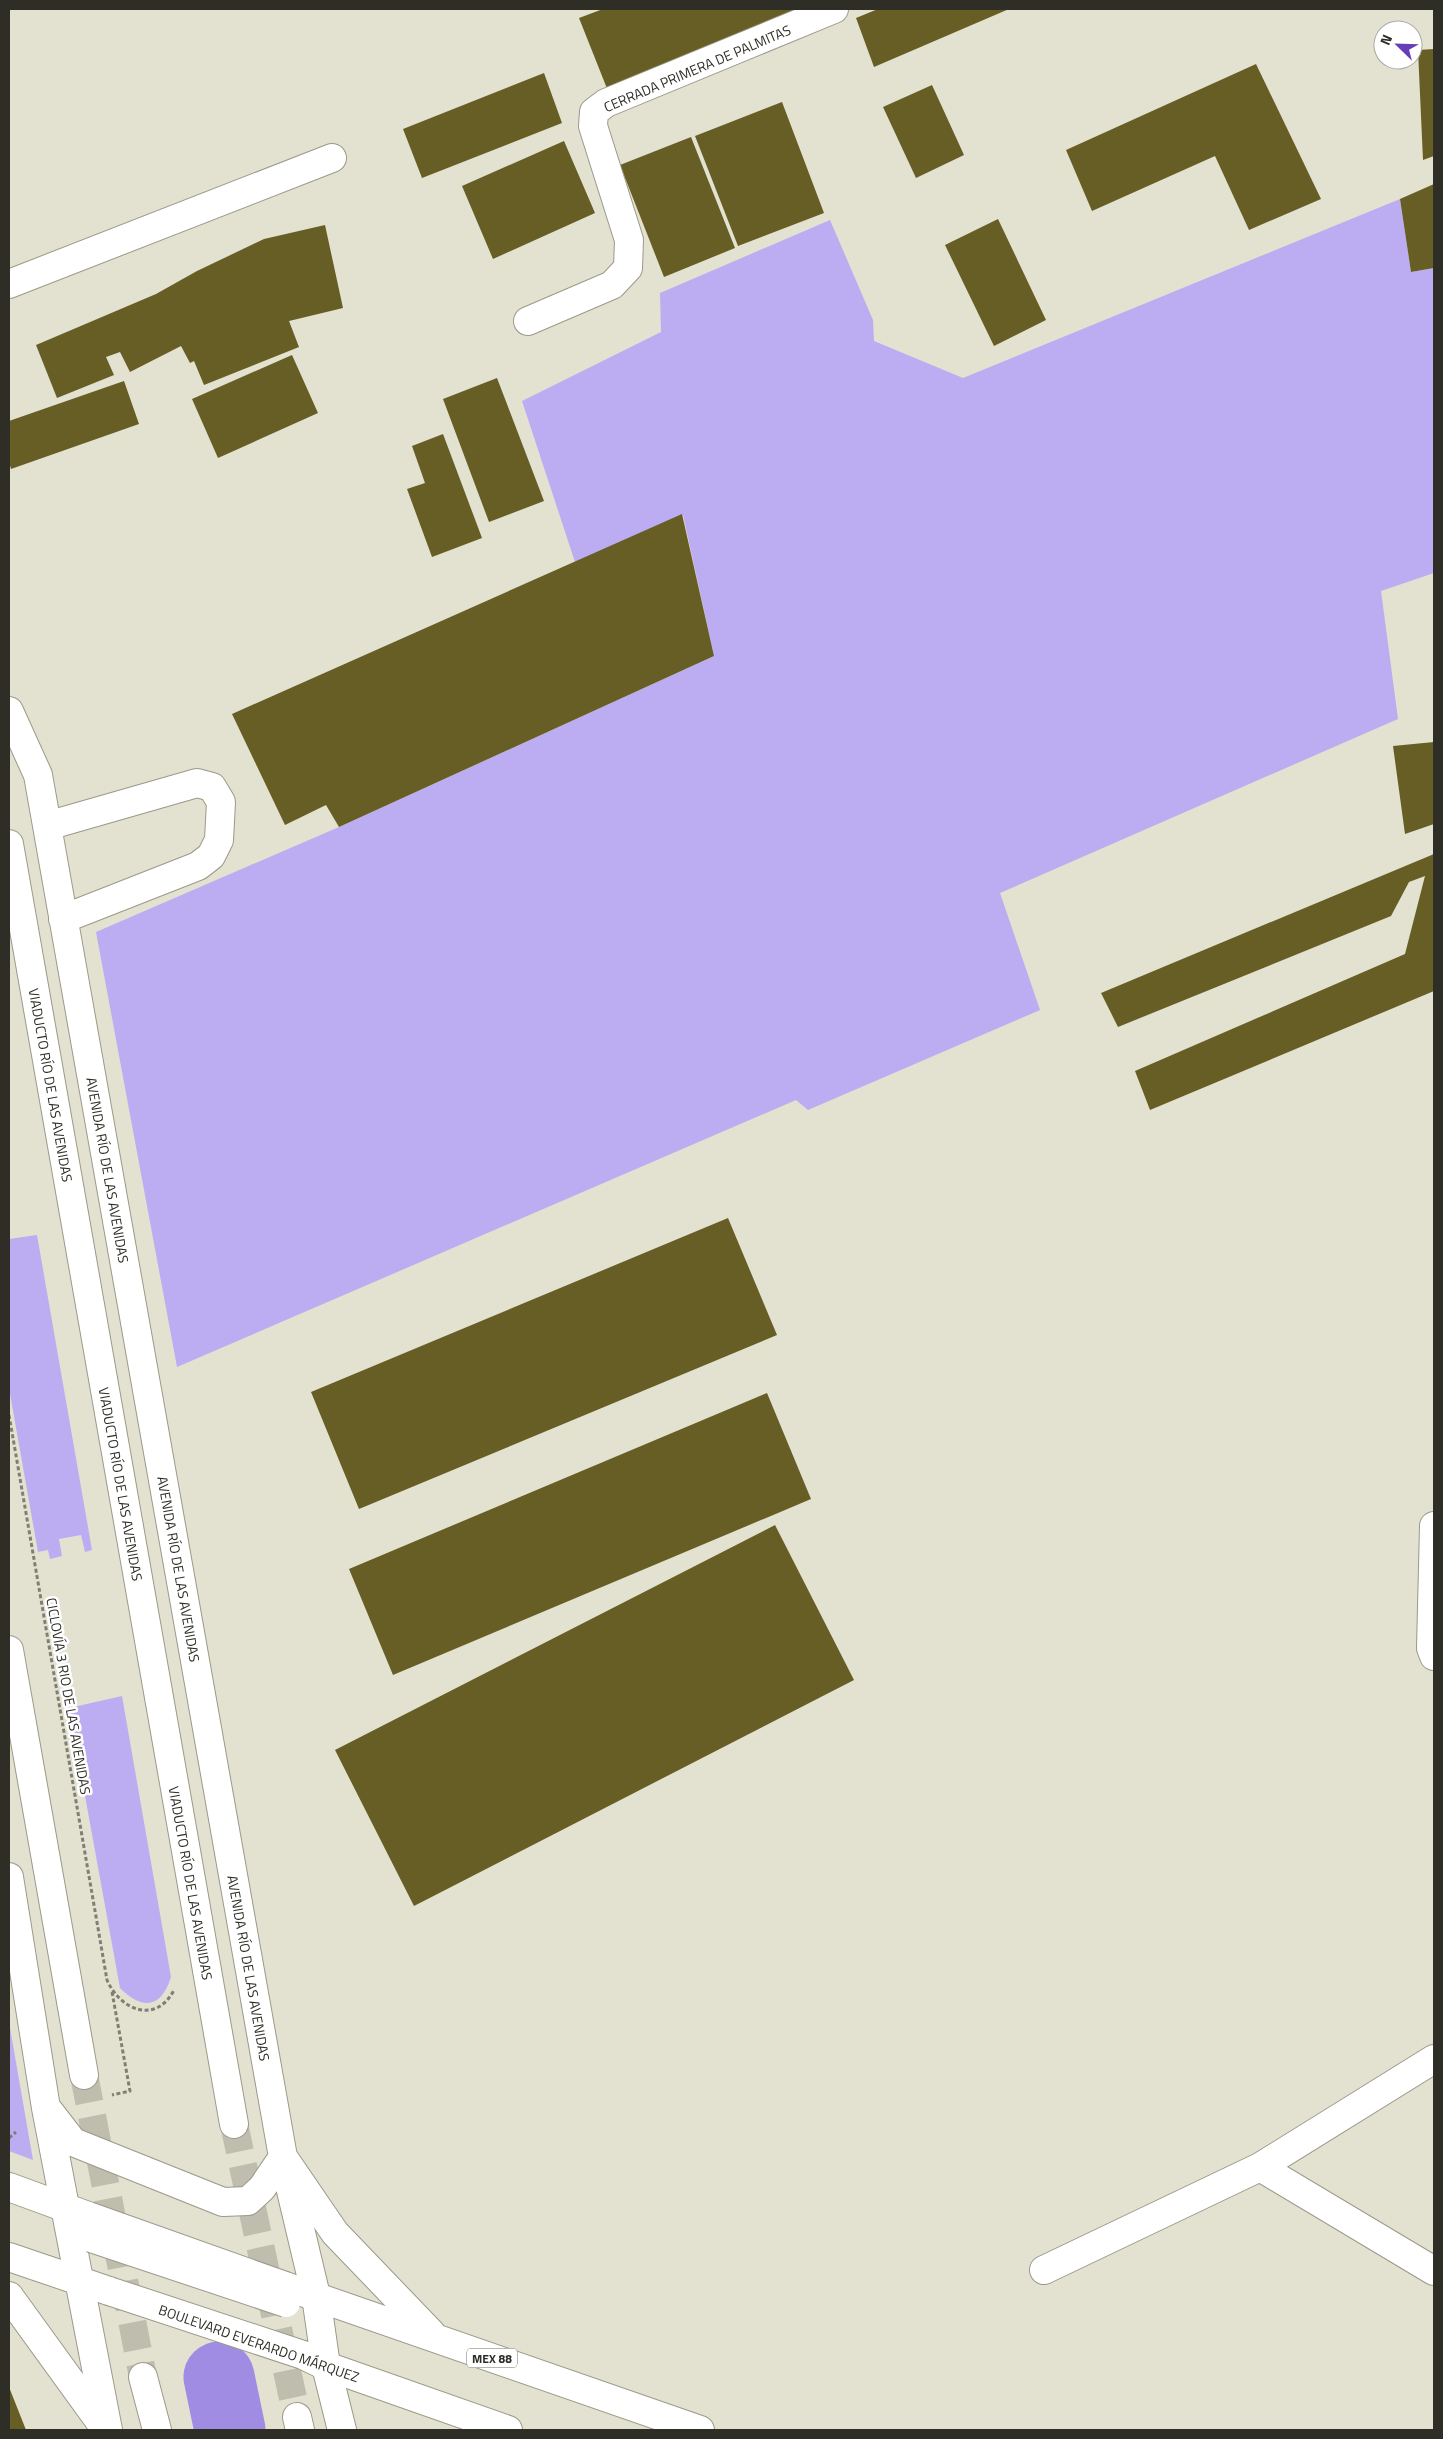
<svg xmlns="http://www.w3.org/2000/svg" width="1443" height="2439" font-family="'Titillium Web',sans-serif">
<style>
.green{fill:#bcadf2}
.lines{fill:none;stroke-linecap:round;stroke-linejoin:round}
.river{stroke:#a18ce4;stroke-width:71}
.building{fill:#665e25}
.major-tunnel{stroke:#bfbdae;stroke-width:28;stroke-dasharray:28 14;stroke-linecap:butt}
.minor-casing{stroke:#9b9989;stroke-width:30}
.major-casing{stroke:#9b9989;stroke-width:30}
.path{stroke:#817f74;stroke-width:3;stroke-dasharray:4 2.5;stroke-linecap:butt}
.minor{stroke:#fff;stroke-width:28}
.major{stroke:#fff;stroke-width:28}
.minor-bridge-casing{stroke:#9b9989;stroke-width:30;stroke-linecap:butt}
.major-bridge-casing{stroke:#9b9989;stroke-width:30;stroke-linecap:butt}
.minor-bridge{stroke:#fff;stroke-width:28}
.major-bridge{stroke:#fff;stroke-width:28}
.labels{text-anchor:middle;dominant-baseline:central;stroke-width:5;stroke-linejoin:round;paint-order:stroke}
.shield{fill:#fff;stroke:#6d6c67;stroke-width:1}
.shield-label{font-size:12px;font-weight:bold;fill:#2e2d26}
.street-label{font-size:14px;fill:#2e2d26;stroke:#fff}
</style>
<rect width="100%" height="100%" fill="#e3e1d0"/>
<!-- green -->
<path class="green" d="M1400 199 1411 272 1434 268V573L1381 591 1398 719 1000 893 1040 1010 808 1110 796 1100 177 1367 96 932 339 827 714 656 683 515 575 562 522 401 661 332 660 293 830 220 873 320 874 341 963 378Z
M37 1235 92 1550 85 1552 81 1535 59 1539 62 1556 50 1559 48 1550 38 1552 9 1388V1239Z
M122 1696 171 1977C161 2009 142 2010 120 1988L69 1708Z
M9 2022 33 2160 9 2151Z"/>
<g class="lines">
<!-- river -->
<path class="river" d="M219 2377 230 2430"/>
</g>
<!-- building -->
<path class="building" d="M603 9H802L608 91 579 18Z
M878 9H1009L874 67 856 18Z
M1434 49V156L1423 160 1418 50Z
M1256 64 1321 199 1249 230 1215 156 1092 211 1066 150Z
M544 73 562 123 422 178 403 129Z
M932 85 964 155 916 178 883 107Z
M782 102 824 213 738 246 695 136Z
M691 137 735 248 664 277 620 165Z
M564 141 595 213 493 259 462 186Z
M1434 184V268L1411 272 1400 199Z
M998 219 1046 320 994 346 945 245Z
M325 225 343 308 289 321 299 347 204 385 194 361 190 363 181 346 130 372 120 352 106 357 114 375 57 398 36 345 156 294 197 271 264 239Z
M292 355 318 413 218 458 192 399Z
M497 378 544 501 489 522 443 399Z
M124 381 139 424 11 469 9 462V421Z
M443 434 482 538 432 557 407 489 425 483 412 446Z
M682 514 714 656 339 827 326 805 285 825 232 714Z
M1434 742V824L1405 834 1393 746Z
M1434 854V991L1150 1110 1135 1071 1405 954 1425 876 1409 882 1391 916 1118 1027 1101 993Z
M728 1218 777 1335 359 1509 311 1392Z
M767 1393 811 1499 393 1675 349 1569Z
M775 1525 854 1680 414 1906 335 1750Z
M9 2387 26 2430H9Z"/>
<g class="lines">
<!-- major-tunnel -->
<path class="major-tunnel" d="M84 2075 143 2377
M234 2124 297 2417"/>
<!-- minor casing -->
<g class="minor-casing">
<path id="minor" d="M9 284 332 158
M528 321 612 285 628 268 629 240 593 126 594 112 606 103 834 9
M9 711 38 775 283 2157 316 2296 326 2366 342 2430
M47 826 197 783 212 787 221 802 219 840 211 856 198 866 63 919
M1434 1526 1431 1648 1434 1656
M9 1877 46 2108 108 2430
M49 2111 73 2142 223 2202 248 2201 262 2188 283 2157
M1260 2167 1434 2271
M1044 2270 1260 2167 1434 2059"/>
</g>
<!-- major casing -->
<g class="major-casing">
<path id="major" d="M9 844 234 2124
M9 1650 84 2075
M283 2157 335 2233 431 2333
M9 2187 88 2216
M9 2257 109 2291
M285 2286 700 2430
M9 2296 106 2430
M303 2355 326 2366 508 2430
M143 2377 157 2430
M297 2417 300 2430"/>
</g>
<!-- path -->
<path class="path" d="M9 1415 107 1980C120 2010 156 2025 174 1990
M112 1992 130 2091 112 2095
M9 2138 16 2132"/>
<!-- minor -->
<use href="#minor" class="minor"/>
<!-- major -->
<use href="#major" class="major"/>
<!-- minor-bridge casing -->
<g class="minor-bridge-casing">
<path id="minor-bridge" d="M91 2238 286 2303"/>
</g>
<!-- major-bridge casing -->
<g class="major-bridge-casing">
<path id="major-bridge" d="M88 2216 285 2286
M109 2291 303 2355"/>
</g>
<!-- minor-bridge -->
<use href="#minor-bridge" class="minor-bridge"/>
<!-- major-bridge -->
<use href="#major-bridge" class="major-bridge"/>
</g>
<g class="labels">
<!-- shield labels -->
<rect class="shield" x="467" y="2348.5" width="50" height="19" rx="4"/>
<g class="shield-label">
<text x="492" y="2358">MEX 88</text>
</g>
<!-- street labels -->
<g class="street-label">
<text transform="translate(697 68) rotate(-23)">CERRADA PRIMERA DE PALMITAS</text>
<text transform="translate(51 1085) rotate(80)">VIADUCTO RÍO DE LAS AVENIDAS</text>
<text transform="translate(108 1170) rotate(80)">AVENIDA RÍO DE LAS AVENIDAS</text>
<text transform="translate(121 1484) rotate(80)">VIADUCTO RÍO DE LAS AVENIDAS</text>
<text transform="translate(179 1569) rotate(80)">AVENIDA RÍO DE LAS AVENIDAS</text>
<text transform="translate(69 1696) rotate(80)">CICLOVÍA 3 RIO DE LAS AVENIDAS</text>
<text transform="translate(191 1883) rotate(80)">VIADUCTO RÍO DE LAS AVENIDAS</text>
<text transform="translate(249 1968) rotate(80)">AVENIDA RÍO DE LAS AVENIDAS</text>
<text transform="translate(259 2343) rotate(19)">BOULEVARD EVERARDO MÁRQUEZ</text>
</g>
</g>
<!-- border -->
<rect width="1443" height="2439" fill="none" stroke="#2e2d26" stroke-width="20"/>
<!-- north arrow -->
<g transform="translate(1398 45) rotate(293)"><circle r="24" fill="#ffffff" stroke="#ababa8"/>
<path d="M0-4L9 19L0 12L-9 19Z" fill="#663eb6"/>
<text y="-8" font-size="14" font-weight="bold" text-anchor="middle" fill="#2e2d26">N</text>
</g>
</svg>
